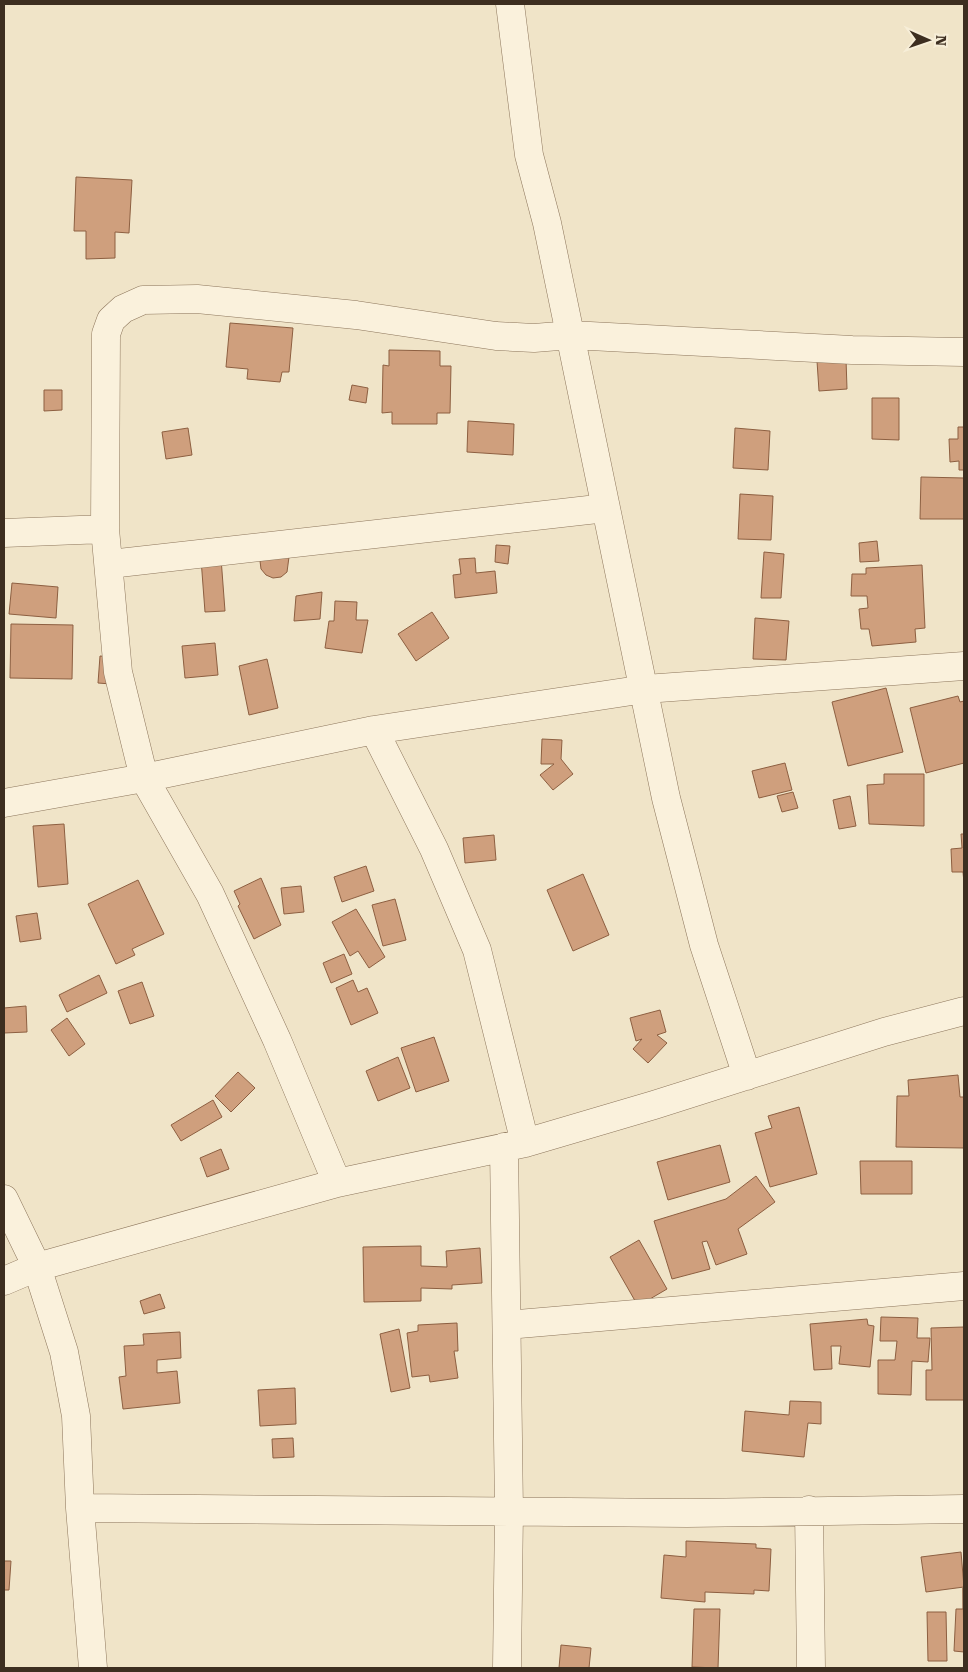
<svg xmlns="http://www.w3.org/2000/svg" width="968" height="1672" font-family="'Roboto Serif',serif">
<style>
.building{fill:#cf9f7d;stroke:#8d5f41}
.lines{fill:none;stroke-linecap:round;stroke-linejoin:round}
.minor-casing{stroke:#8d765c;stroke-width:29}
.minor{stroke:#faf1dc;stroke-width:28}
</style>
<rect width="100%" height="100%" fill="#f0e4c8"/>
<!-- building -->
<path class="building" d="M76 177 132 180 129 233 115 232V258L86 259V231H74Z
M230 323 293 328 289 372H282L280 382 247 379 248 369 226 367Z
M389 350 440 351V366H451L450 413H437V424H392V412L382 413 383 365 389 366Z
M846 359 847 389 819 391 817 361Z
M352 385 368 388 366 403 349 400Z
M44 390H62V410L44 411Z
M872 398H899V440L872 439Z
M468 421 514 424 513 455 467 452Z
M958 427H964V470H959V461L950 462 949 439H958Z
M188 428 192 455 166 459 162 432Z
M735 428 770 431 768 470 733 468Z
M921 477 964 478V519H920Z
M740 494 773 496 771 540 738 539Z
M877 541 879 561 860 562 859 543Z
M496 545 510 546 508 564 495 562Z
M764 552 784 554 781 598H761Z
M263 554 289 557 287 572 281 577 273 578 266 575 261 569 260 561Z
M221 558 225 611 205 612 201 559Z
M475 558 476 573 495 571 497 593 455 598 453 575 461 574 459 559Z
M922 565 925 628 915 629 916 642 872 646 869 629H861L859 609 868 608 867 596H851L852 574H866V568Z
M12 583 58 587 56 618 9 614Z
M322 592 320 619 294 621 296 596Z
M335 601 357 602 356 620H368L362 653 325 648 329 621H334Z
M432 612 449 638 416 661 398 634Z
M755 618 789 621 786 660 753 659Z
M11 624 73 625 72 679 10 678Z
M215 643 218 675 185 678 182 646Z
M100 656 113 657 111 684 98 683Z
M267 659 278 708 249 715 239 666Z
M886 688 903 752 848 766 832 702Z
M958 696 960 702 964 701V763L926 773 910 708Z
M542 739 562 740 561 759 573 774 553 790 540 775 554 764H541Z
M785 763 792 790 759 798 752 771Z
M884 774H924V826L869 824 867 785 884 784Z
M793 792 798 808 782 812 777 796Z
M850 796 856 826 839 829 833 800Z
M64 824 68 884 38 887 33 826Z
M961 834H964V883L963 872H952L951 849 962 848Z
M494 835 496 860 465 863 463 838Z
M366 866 374 891 342 902 334 877Z
M583 874 609 935 573 951 547 890Z
M261 878 281 925 254 939 238 906 240 904 234 891Z
M138 880 164 934 132 949 135 955 116 964 88 904Z
M301 886 304 912 284 914 281 888Z
M395 899 406 940 383 946 372 905Z
M356 909 385 957 369 968 358 951 350 956 332 922Z
M37 913 41 939 20 942 16 916Z
M344 954 352 974 331 983 323 963Z
M99 975 107 993 67 1012 59 995Z
M353 980 358 992 367 988 378 1013 351 1025 336 988Z
M142 982 154 1016 130 1024 118 991Z
M26 1006 27 1032 4 1033V1008Z
M660 1010 666 1032 657 1035 667 1043 648 1063 633 1049 642 1039 636 1041 630 1018Z
M67 1018 85 1044 69 1056 51 1030Z
M434 1037 449 1081 416 1092 401 1048Z
M398 1057 410 1088 378 1101 366 1071Z
M238 1072 255 1088 231 1112 215 1096Z
M958 1075 960 1097H964V1148L896 1147 897 1096H909L908 1080Z
M213 1100 222 1117 181 1141 171 1125Z
M799 1107 817 1174 770 1187 755 1133 772 1128 768 1116Z
M720 1145 730 1182 668 1200 657 1162Z
M221 1149 229 1169 207 1177 200 1158Z
M860 1161H912V1194H861Z
M756 1176 775 1202 738 1229 747 1254 716 1265 707 1241 702 1242 710 1269 672 1279 654 1221 726 1199Z
M639 1240 667 1289 638 1306 610 1257Z
M421 1246V1266L447 1267 446 1251 480 1248 482 1283 452 1285V1289L421 1288V1301L364 1302 363 1247Z
M160 1294 165 1308 144 1314 140 1301Z
M881 1317 918 1318 917 1338H930L928 1362 912 1361 911 1395 878 1394V1360H895L897 1341H880Z
M867 1319 868 1325 874 1326 870 1367 839 1364 841 1346H831L832 1369 814 1370 810 1324Z
M457 1323 458 1351H454L458 1378 430 1382 429 1375 412 1377 407 1333 418 1331V1325Z
M964 1327V1400H926V1370H932L931 1328Z
M399 1329 410 1388 391 1392 380 1334Z
M180 1332 181 1358 157 1360V1373L177 1371 180 1403 123 1409 119 1377 126 1376 124 1346 144 1345 143 1334Z
M295 1388 296 1424 260 1426 258 1390Z
M790 1401 821 1402V1424L808 1423 804 1457 742 1451 745 1411 789 1415Z
M293 1438 294 1457 273 1458 272 1439Z
M686 1541 756 1544V1548L771 1549 769 1591 754 1590V1594L705 1592V1602L661 1598 664 1555 686 1557Z
M961 1552 964 1587 926 1592 921 1557Z
M4 1561H11L9 1590H4Z
M963 1588 964 1652 954 1651 956 1609H963Z
M694 1609H720L718 1668 692 1667Z
M927 1612H946L947 1661H928Z
M561 1645 591 1648 589 1668H559Z"/>
<g class="lines">
<!-- minor casing -->
<g class="minor-casing">
<path id="minor" d="M510 4 529 155 547 223 666 798 704 945 747 1076
M4 533 105 529
M110 564 606 508
M374 730 434 849 477 950 525 1143
M4 803 144 778 374 730 645 689 964 666
M504 1147 509 1511 507 1668
M337 1183 277 1040 210 894 144 778 118 672 105 529 106 334 111 320 123 309 143 300 197 299 356 315 496 336 534 338 571 335 852 350 964 352
M4 1199 37 1267 64 1352 76 1416 80 1508 93 1668
M4 1281 37 1267 337 1183 525 1143 654 1105 884 1032 964 1011
M507 1325 964 1286
M80 1508 687 1513 964 1509
M809 1510 811 1668"/>
</g>
<!-- minor -->
<use href="#minor" class="minor"/>
</g>
<!-- border -->
<rect width="968" height="1672" fill="none" stroke="#3d2e20" stroke-width="10"/>
<!-- north arrow -->
<g transform="translate(928 40) rotate(92)" stroke="#f7eed8" stroke-width="4" paint-order="stroke">
<path d="M0-4L9 19L0 12L-9 19Z" fill="#3d2e20"/>
<text y="-8" font-size="14" font-weight="bold" text-anchor="middle" fill="#3d2e20">N</text>
</g>
</svg>
